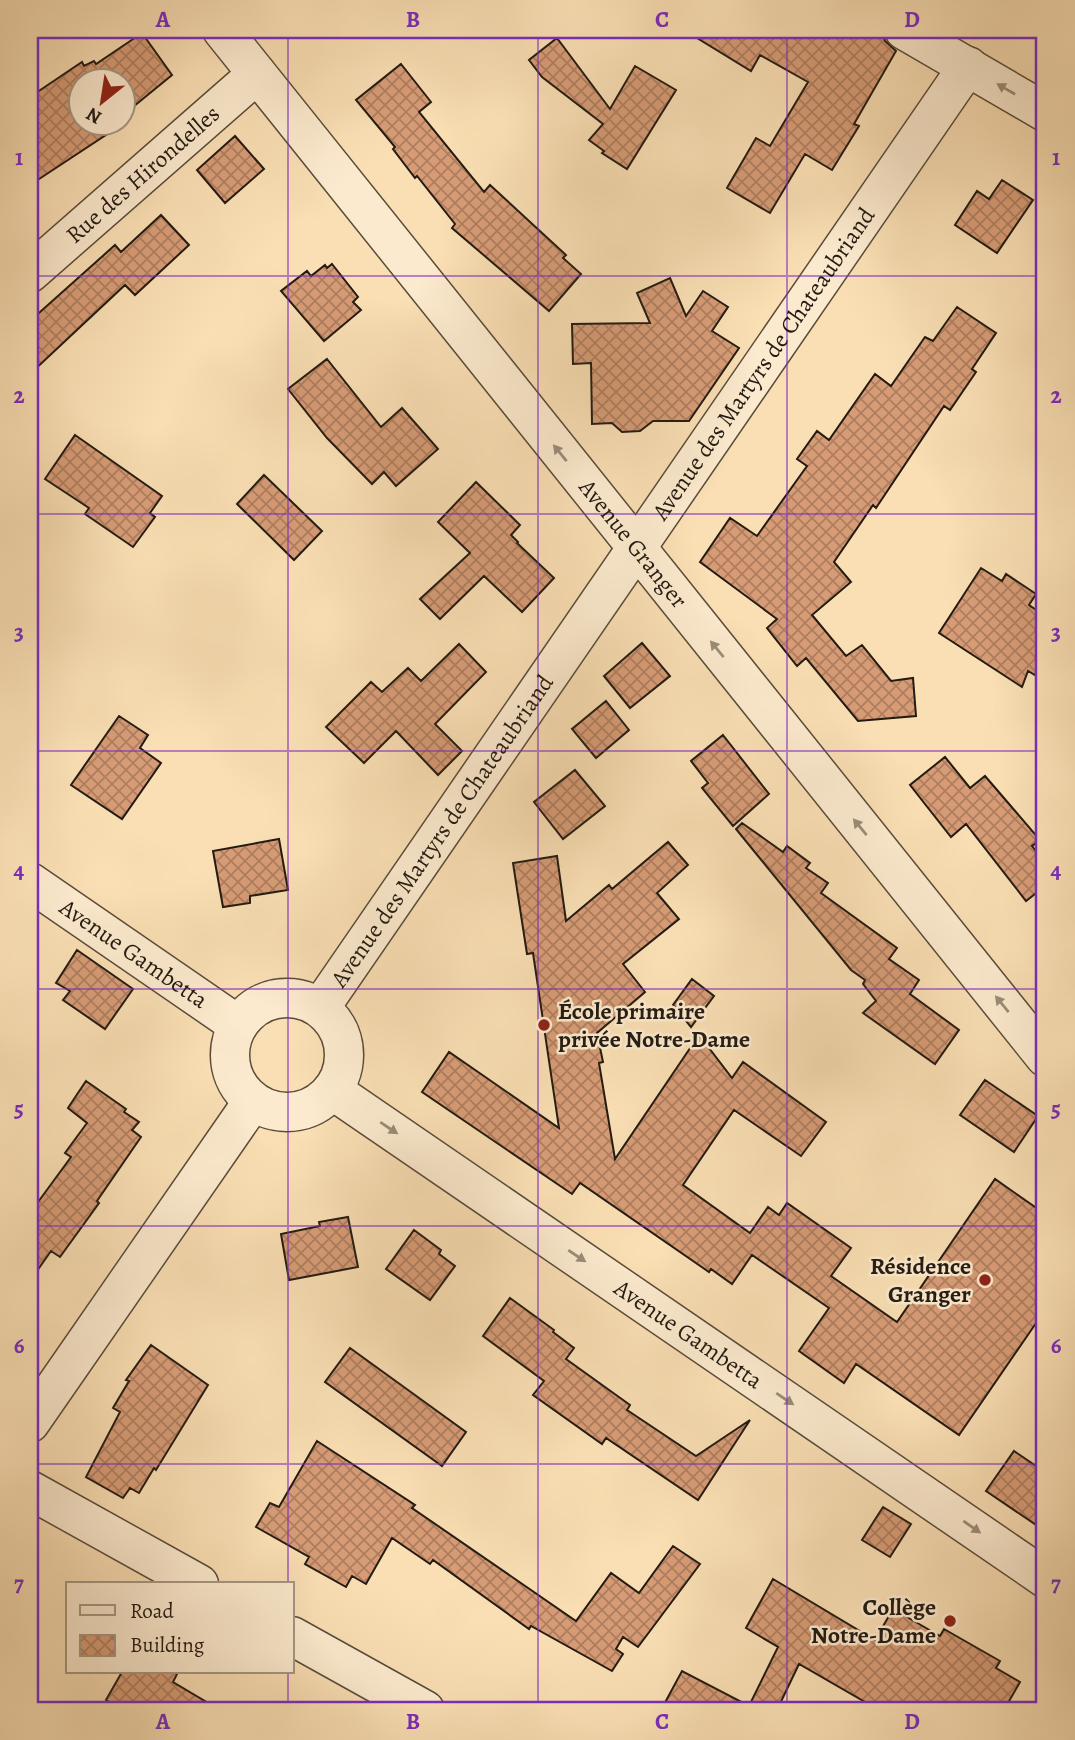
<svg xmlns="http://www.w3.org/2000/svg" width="1075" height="1740" font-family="Alegreya,serif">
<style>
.building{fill:url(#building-cross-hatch);stroke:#231b12;stroke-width:2}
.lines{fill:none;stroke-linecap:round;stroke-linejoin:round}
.street-casing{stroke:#594c3a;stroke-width:41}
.street{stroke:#fceace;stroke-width:38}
.oneway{fill:#9a8d79}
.grid{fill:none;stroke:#7b2cbf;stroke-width:2;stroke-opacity:0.55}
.poi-dot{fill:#8f2418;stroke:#fceace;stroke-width:2.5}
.labels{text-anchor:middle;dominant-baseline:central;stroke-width:5;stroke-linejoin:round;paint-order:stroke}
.street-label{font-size:24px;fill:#231b12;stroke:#fceace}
.poi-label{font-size:24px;font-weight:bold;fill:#231b12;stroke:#fceace;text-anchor:end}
.neatline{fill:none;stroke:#7b2cbf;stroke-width:2.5}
.grid-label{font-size:23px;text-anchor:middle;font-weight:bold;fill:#7b2cbf}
</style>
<defs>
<pattern id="building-cross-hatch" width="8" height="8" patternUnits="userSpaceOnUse" patternTransform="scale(1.75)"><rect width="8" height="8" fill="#d79c76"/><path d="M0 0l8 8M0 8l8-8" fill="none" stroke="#ae7e5f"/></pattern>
</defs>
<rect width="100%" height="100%" fill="#fadfb4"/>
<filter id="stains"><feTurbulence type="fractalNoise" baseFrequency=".00286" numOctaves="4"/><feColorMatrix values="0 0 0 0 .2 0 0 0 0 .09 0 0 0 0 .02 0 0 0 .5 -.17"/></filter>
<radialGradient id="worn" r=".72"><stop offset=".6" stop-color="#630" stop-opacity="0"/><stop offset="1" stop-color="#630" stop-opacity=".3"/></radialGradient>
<!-- building -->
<path class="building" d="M684 30H882L885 41 896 51 854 124 859 126 832 170 805 154 770 213 727 188 756 138 770 146 808 82 760 55 751 71Z
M142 33 172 75 122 116V80H80V122L122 121 124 123 30 185V97L82 62 84 66 94 61 96 64Z
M557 38 610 109 635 66 676 90 627 169 602 153 604 151 589 140 603 124 542 77 529 60Z
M401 64 431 102 419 112 484 192 490 185 566 255 563 258 581 274 549 311 452 228 455 224 417 176 415 178 393 149 395 147 356 100Z
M235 136 264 169 225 203 197 170Z
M1002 180 1033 200 997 253 955 225 977 191 989 199Z
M161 215 189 245 135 295 125 285 30 374V321L115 245 121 252Z
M332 264 358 297 353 302 361 310 324 341 281 291 307 271 311 276 325 265 327 268Z
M670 278 686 316 703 291 728 307 712 331 739 348 689 421H653L640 431 622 432 612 423 592 424 591 363 573 364 572 324 650 323 637 293Z
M957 307 996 333 972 369 976 372 950 410 944 406 876 508 873 505 834 562 851 582 812 615 846 656 862 645 891 681 913 678 916 716 858 721 806 658 797 666 767 628 777 619 700 562 730 518 757 536 807 466 797 459 817 431 829 440 875 374 891 386 925 337 933 341Z
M327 359 381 427 402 408 438 449 396 486 384 472 372 484 327 438 288 389Z
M75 435 162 496 150 513 155 517 133 547 85 514 89 508 45 479Z
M264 475 322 531 294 560 237 504Z
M476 482 520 525 511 535 518 542 517 543 554 578 522 612 484 576 440 619 420 599 470 553 438 522Z
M981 568 1002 581 1006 574 1036 594 1029 605 1045 616 1036 646 1045 654V681L1028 671 1022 687 939 633Z
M642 643 670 676 630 708 604 676Z
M459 644 486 672 435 724 462 751 438 775 396 731 364 763 326 727 371 682 382 692 408 668 421 681Z
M606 701 629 730 596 758 572 729Z
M119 716 148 735 140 748 161 763 122 819 71 785Z
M723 735 769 794 733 826 702 788 708 783 691 761Z
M945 757 970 788 985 776 1040 840 1032 846 1045 863V886L1026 901 966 824 951 837 910 785Z
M575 770 605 806 563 839 534 802Z
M742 823 783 852 787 846 810 863 806 868 828 883 821 893 897 948 889 959 919 980 910 994 959 1030 935 1064 863 1013 876 1001 863 984 865 980 851 970 736 829Z
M279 839 288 890 250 896V903L223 907 213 851Z
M668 842 688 865 657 893 679 919 623 964 645 992 597 1033 603 1062 599 1063 615 1159 699 1035 732 1078 743 1062 826 1122 801 1156 734 1110 683 1185 750 1233 768 1207 779 1215 787 1203 851 1248 831 1276 897 1322 995 1179 1045 1214V1310L959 1435 856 1364 844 1383 799 1351 829 1308 752 1255 732 1284 711 1269 709 1272 580 1183 572 1194 422 1092 449 1052 559 1128 533 953 527 954 513 863 557 856 566 921 609 885 612 889Z
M77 950 133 989 105 1029 63 1000 70 991 56 983Z
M692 979 714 996 691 1027 673 1005Z
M985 1080 1038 1116 1014 1152 960 1115Z
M86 1081 126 1109 124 1112 139 1122 132 1130 141 1137 97 1201 99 1203 60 1257 51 1251 30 1281V1213L71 1157 65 1153 87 1123 68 1108Z
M348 1217 358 1267 289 1280 281 1234 320 1226 319 1222Z
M414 1230 441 1250 439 1254 455 1266 430 1300 386 1269Z
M510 1298 554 1330 553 1332 574 1348 566 1359 630 1405 627 1410 696 1456 750 1420 698 1500 606 1438 602 1444 533 1395 544 1381 483 1336Z
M151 1345 208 1385 156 1470 154 1468 139 1493 130 1488 123 1498 86 1477 120 1412 113 1408 129 1381 126 1380Z
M350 1348 466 1432 442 1466 325 1382Z
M317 1441 415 1505 412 1508 576 1621 611 1573 639 1593 673 1546 700 1564 638 1647 623 1637 616 1649 623 1654 612 1671 531 1626 529 1629 433 1560 430 1564 392 1538 366 1584 352 1576 346 1587 305 1564 309 1557 256 1527 270 1503 279 1507Z
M1014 1451 1045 1472V1531L986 1491Z
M883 1507 911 1524 890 1557 862 1540Z
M773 1579 875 1640 893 1609 940 1636 944 1629 1000 1661 996 1668 1020 1682 1004 1710H879L799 1664 777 1710H661L682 1671 749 1706 778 1647 746 1628Z
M122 1672H178L173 1682 220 1710H123L106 1700Z"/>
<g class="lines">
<!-- street casing -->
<g class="street-casing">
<g id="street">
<path id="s1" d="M222 30 1045 1057"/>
<path d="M904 30 1045 112"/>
<path id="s2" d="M30 273 257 74"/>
<path id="s3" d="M30 882 238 1025"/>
<circle cx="287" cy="1055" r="57"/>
<path id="s4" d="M320 1008 968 66"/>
<path id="s5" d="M332 1090 1045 1578"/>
<path d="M30 1423 253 1101"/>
<path d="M30 1490 199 1584"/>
<path d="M292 1636 425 1710"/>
</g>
</g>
<!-- street -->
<use href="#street" class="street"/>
</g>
<!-- one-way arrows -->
<defs><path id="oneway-solid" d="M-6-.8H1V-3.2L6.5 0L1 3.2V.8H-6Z" transform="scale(1.75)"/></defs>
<g class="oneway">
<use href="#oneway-solid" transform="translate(1006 89) rotate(-150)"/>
<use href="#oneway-solid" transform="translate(560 453) rotate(-129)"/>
<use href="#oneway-solid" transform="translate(717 649) rotate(-129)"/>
<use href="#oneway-solid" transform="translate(860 827) rotate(-129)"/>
<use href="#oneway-solid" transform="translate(1002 1004) rotate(-129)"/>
<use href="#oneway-solid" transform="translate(389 1128) rotate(34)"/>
<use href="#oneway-solid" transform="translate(577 1256) rotate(34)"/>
<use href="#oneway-solid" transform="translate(785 1399) rotate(34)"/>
<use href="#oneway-solid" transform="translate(972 1527) rotate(35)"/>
</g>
<!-- grid -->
<path class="grid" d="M288 30V1584M538 30V1710M787 30V1710M30 276H1045M30 514H1045M30 751H1045M30 989H1045M30 1226H1045M30 1464H1045M288 1672V1710"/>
<!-- markers -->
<g class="poi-dot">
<circle cx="544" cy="1025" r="7"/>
<circle cx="985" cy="1280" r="7"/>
<circle cx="950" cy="1621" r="7"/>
</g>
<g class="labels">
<!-- street labels -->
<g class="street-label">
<text stroke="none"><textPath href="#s2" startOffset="150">Rue des Hirondelles</textPath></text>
<text stroke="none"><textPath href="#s4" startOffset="782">Avenue des Martyrs de Chateaubriand</textPath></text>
<text stroke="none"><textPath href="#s1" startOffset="658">Avenue Granger</textPath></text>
<text stroke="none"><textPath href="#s4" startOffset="215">Avenue des Martyrs de Chateaubriand</textPath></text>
<text stroke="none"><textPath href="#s3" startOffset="126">Avenue Gambetta</textPath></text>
<text stroke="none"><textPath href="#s5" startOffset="432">Avenue Gambetta</textPath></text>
</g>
<!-- poi labels -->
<g class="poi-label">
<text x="558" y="1011" text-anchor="start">École primaire<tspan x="558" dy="28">privée Notre-Dame</tspan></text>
<text x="971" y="1266">Résidence<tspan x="971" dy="28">Granger</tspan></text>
<text x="936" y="1607">Collège<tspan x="936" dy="28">Notre-Dame</tspan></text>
</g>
</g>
<!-- margin -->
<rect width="1075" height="1740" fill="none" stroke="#fadfb4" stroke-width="77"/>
<!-- legend -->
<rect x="66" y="1582" width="228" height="91" fill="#fceace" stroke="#a59783" stroke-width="2"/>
<rect x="80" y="1605" width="35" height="10" fill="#fceace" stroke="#a59783" stroke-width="2"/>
<text x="130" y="1618" font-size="21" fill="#231b12">Road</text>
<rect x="80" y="1635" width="35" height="21" fill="url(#building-cross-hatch)" stroke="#a59783" stroke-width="2"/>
<text x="130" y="1652" font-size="21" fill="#231b12">Building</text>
<!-- north arrow -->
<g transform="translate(102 102) rotate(210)"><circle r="33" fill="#fceace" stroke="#a59783" stroke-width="2"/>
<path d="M0-5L12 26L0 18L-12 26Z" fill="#8f2418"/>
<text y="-10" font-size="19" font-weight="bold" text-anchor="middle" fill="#231b12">N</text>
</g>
<rect x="38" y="38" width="998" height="1664" class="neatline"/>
<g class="grid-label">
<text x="163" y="27">A</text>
<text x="413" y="27">B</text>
<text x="662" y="27">C</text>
<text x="912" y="27">D</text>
<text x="19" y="165">1</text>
<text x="1056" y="165">1</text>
<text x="19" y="403">2</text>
<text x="1056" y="403">2</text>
<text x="19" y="640">3</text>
<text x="1056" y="640">3</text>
<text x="19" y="878">4</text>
<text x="1056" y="878">4</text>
<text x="19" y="1116">5</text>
<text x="1056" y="1116">5</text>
<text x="19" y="1353">6</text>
<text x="1056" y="1353">6</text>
<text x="19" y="1591">7</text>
<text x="1056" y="1591">7</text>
<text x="163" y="1729">A</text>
<text x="413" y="1729">B</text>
<text x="662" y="1729">C</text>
<text x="912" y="1729">D</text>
</g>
<rect width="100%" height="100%" filter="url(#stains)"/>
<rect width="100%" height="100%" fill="url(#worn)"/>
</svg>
